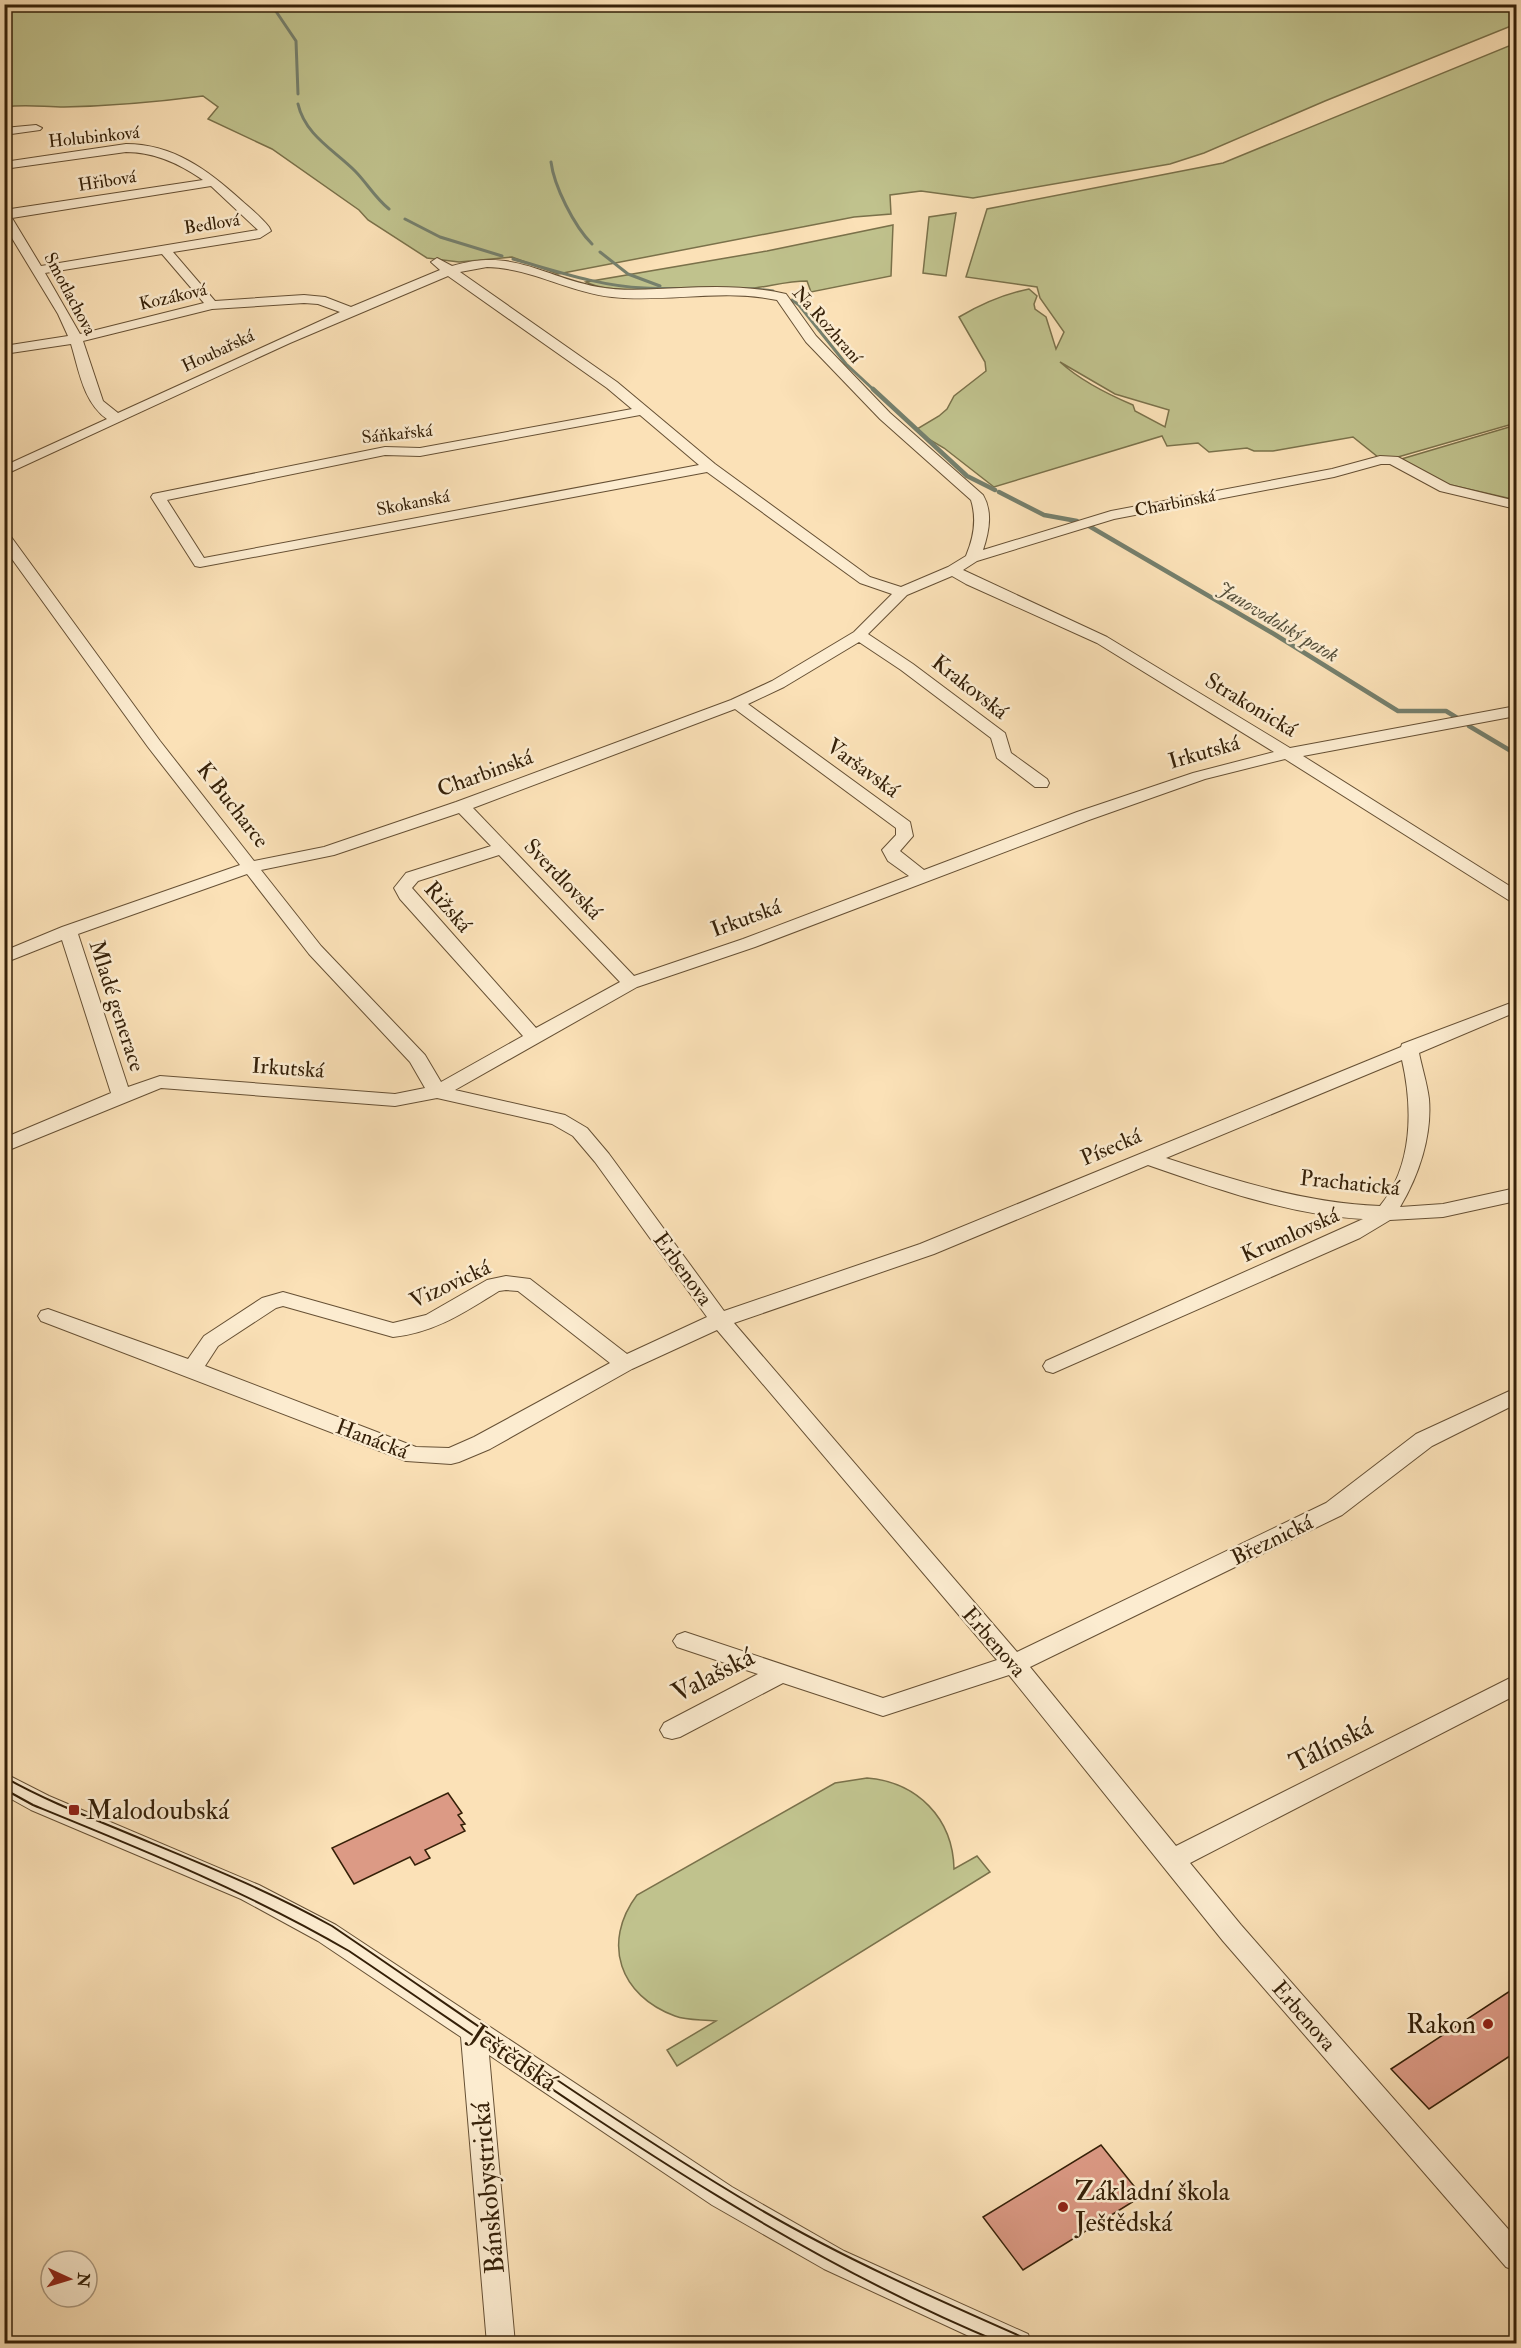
<svg xmlns="http://www.w3.org/2000/svg" width="1521" height="2348" font-family="'IM FELL Double Pica',serif">
<style>
.green{fill:#c0c28d;stroke:#7a714a;stroke-width:1.5;fill-rule:evenodd}
.lines{fill:none;stroke-linecap:round;stroke-linejoin:round}
.stream-far1{stroke:#757f6c;stroke-width:3}
.stream{stroke:#757f6c;stroke-width:4.5}
.building{fill:#dc9a85;stroke:#352008;stroke-width:1.5}
.street-casing{stroke:#665034;stroke-width:2}
.street{fill:#fcecd0;fill-rule:evenodd}
.tram{stroke:#352008;stroke-width:2}
.poi-dot{fill:#8f2418;stroke:#fcecd0;stroke-width:2}
.labels{text-anchor:middle;dominant-baseline:central;stroke-width:5;stroke-linejoin:round;paint-order:stroke}
.far-street-label{font-size:18px;fill:#352008;stroke:#fcecd0}
.far-water-label{font-size:20px;font-style:italic;fill:#554f3a;stroke:#fcecd0}
.street-label{font-size:22px;fill:#352008;stroke:#fcecd0}
.near-street-label{font-size:27px;fill:#352008;stroke:#fcecd0}
.near-poi-label{font-size:27px;fill:#352008;stroke:#fcecd0;text-anchor:start}
</style>
<rect width="100%" height="100%" fill="#fbe1b7"/>
<filter id="stains"><feTurbulence type="fractalNoise" baseFrequency=".00333" numOctaves="4"/><feColorMatrix values="0 0 0 0 .2 0 0 0 0 .09 0 0 0 0 .02 0 0 0 .5 -.17"/></filter>
<radialGradient id="worn" r=".72"><stop offset=".6" stop-color="#630" stop-opacity="0"/><stop offset="1" stop-color="#630" stop-opacity=".3"/></radialGradient>
<!-- green -->
<path class="green" d="M1516 4V24L1325 101 1204 153 1170 164 973 198 921 191 890 195 891 214 854 217 558 274 512 257 459 262 427 258 368 220 359 210 272 149 208 119 218 107 203 96C157 102 111 106 64 107 44 107 25 104 5 107L4 5Z
M1516 43V423L1398 457H1378L1353 437 1273 451H1254L1247 448 1209 452 1198 443 1167 446 1162 436 994 487 944 448 920 434 917 429 939 416 947 409 954 396 986 371 985 362 959 317C981 304 1004 294 1029 289L1037 296 1034 304 1035 309 1046 317 1056 349 1064 332 1040 298 1037 287 966 277 987 209 1223 163ZM1060 362 1115 394 1169 410 1165 427 1135 411 1133 405C1107 394 1081 381 1060 362Z
M956 213 946 276 923 273 929 217Z
M893 225 891 276 811 292 807 281C786 281 768 287 747 289 717 291 609 296 586 282L767 251Z
M1516 425V500L1442 483 1398 460Z
M867 1778C917 1782 953 1818 954 1869L977 1856 990 1872 677 2066 667 2050 716 2021C702 2019 688 2021 675 2016 620 1996 601 1943 637 1895L835 1783Z"/>
<g class="lines">
<!-- stream-far1 -->
<path class="stream-far1" d="M271 4 296 41 298 94
M298 104C305 135 334 150 355 171 367 183 375 198 389 209
M551 162C554 186 574 226 592 244
M405 219 440 237 502 256
M600 252 628 274 660 286
M513 259C556 271 599 286 644 288 687 290 730 285 773 291
M792 300 799 305 846 364 875 391"/>
<!-- stream -->
<path class="stream" d="M873 389 967 476 995 490
M999 492 1044 515 1077 521
M1089 526 1274 634 1398 711H1446L1459 719
M1469 726 1516 754"/>
</g>
<!-- building -->
<path class="building" d="M448 1793 462 1813 458 1815 465 1824 461 1825 465 1831 425 1850 430 1858 415 1865 410 1857 354 1884 332 1848Z
M1510 1991 1516 1997V2052L1429 2109 1391 2069Z
M1101 2145 1142 2196 1023 2270 983 2217Z"/>
<g class="lines">
<!-- street casing -->
<g class="street-casing">
<path id="street" d="M36 125 42 128 40 130 4 135V128Z
M126 144C173 144 208 170 242 201 251 209 261 217 269 227L271 231 260 238 173 252 215 301 304 295 325 297 351 307 440 270 431 262 437 258 452 266C514 248 541 276 598 287 625 292 654 289 681 288 716 286 751 286 786 294L816 336 890 413 983 495C993 512 989 532 983 550L1111 511 1332 469 1380 456 1398 457 1450 485 1516 501V509L1440 491 1390 464H1381L1334 477 1114 519 977 561 963 570 1107 637 1290 748 1516 706V716L1303 756 1516 890V902L1510 901 1285 759 1205 779 1089 820 755 947 637 987 455 1090 565 1115 587 1128 609 1154 724 1311 920 1244 1401 1047 1402 1044 1516 1001V1012L1419 1053C1422 1068 1427 1083 1429 1099 1432 1136 1419 1175 1400 1207L1443 1204 1516 1188V1201L1443 1217 1390 1220 1360 1238 1053 1373 1046 1371 1043 1366 1046 1361 1363 1219C1290 1215 1217 1189 1148 1165L934 1254 734 1323 1017 1652 1326 1503 1416 1434 1516 1388V1404L1432 1446 1342 1515 1030 1667 1176 1846 1516 1675V1695L1190 1863 1241 1925 1516 2238V2271L1506 2267 1223 1941 1009 1675 883 1716 783 1683 680 1737 672 1739 664 1737 660 1730 664 1723 758 1674 677 1647 673 1641 677 1635 685 1632 883 1698 997 1660 717 1330 632 1369 490 1449 459 1462 451 1464 406 1461 41 1321 38 1316 41 1311 48 1309 188 1359 204 1336 262 1298 283 1292 393 1323 426 1315 487 1280 506 1276 530 1279 627 1354 707 1317 595 1162 573 1136 552 1124 437 1098 395 1106 161 1088 4 1152V1138L111 1093 62 940 4 963V951L62 927 240 865 148 747 4 548V533L9 534 160 741 254 861 324 847 456 802 731 700 772 681 854 632 892 594 860 583 707 472 200 567 195 566 151 497 153 494 385 447 420 448 632 409 607 388 448 276 290 343 4 475V466L107 419C83 402 79 370 71 344L4 354V346L68 336 58 314 4 225V210L203 180C180 164 155 152 126 152L4 169V162ZM211 186 258 230 41 266 12 218ZM162 254 204 303 80 334 45 273ZM487 267C531 268 568 292 612 297 667 303 721 288 777 300L806 342 880 419 971 500C977 519 974 537 966 556L948 567 901 587 870 577 715 464 617 382 460 272ZM304 303 318 304 340 312 118 413 103 401 83 341 212 309ZM640 415 699 465 204 558 167 500 385 455 420 456ZM952 576 966 584 1097 643 1274 752 1193 773 1077 812 924 870 900 851 913 836 910 822 748 704 784 687 859 642 901 670 991 738 997 758 1035 787H1047L1049 783 1047 779 1011 753 1005 733 913 664 868 634 907 595ZM735 709 896 828V835L882 850 888 861 909 876 743 939 634 976 473 808ZM459 813 491 846 406 873 394 888 400 899 523 1036 441 1082 425 1055 321 946 261 870 334 855ZM499 855 620 982 536 1028 412 888 418 881ZM247 874 309 954 410 1062 425 1088 395 1094 160 1076 128 1087 78 934ZM1402 1060C1413 1108 1413 1166 1380 1206 1306 1203 1236 1181 1166 1158ZM506 1290 518 1291 610 1363 474 1437 449 1448 416 1447 205 1366 218 1346 276 1308 283 1306 393 1337C434 1333 465 1312 499 1291Z
M4 1773 49 1796 259 1885 336 1925 732 2187 844 2251 1028 2334 1032 2344H986L824 2269 712 2205 489 2055 515 2344H487L461 2037 318 1941 241 1899 31 1810 4 1795Z"/>
</g>
<!-- street -->
<use href="#street" class="street"/>
<!-- tram -->
<path class="tram" d="M4 1777C41 1798 81 1814 120 1830 192 1860 264 1888 332 1926 472 2021 611 2121 756 2207 846 2260 943 2302 1038 2344
M4 1789 33 1805C141 1849 248 1892 349 1951 560 2093 767 2247 1004 2344"/>
</g>
<!-- markers -->
<g class="poi-dot">
<rect x="68" y="1804" width="12" height="12" rx="3"/>
<circle cx="1488" cy="2024" r="6"/>
<circle cx="1063" cy="2207" r="6"/>
</g>
<g class="labels">
<!-- far-street labels -->
<g class="far-street-label">
<text transform="translate(94 137) rotate(-6)">Holubinková</text>
<text transform="translate(107 181) rotate(-9)">Hřibová</text>
<text transform="translate(212 224) rotate(-9)">Bedlová</text>
<text transform="translate(70 294) rotate(62)">Smotlachova</text>
<text transform="translate(173 297) rotate(-13)">Kozáková</text>
<text transform="translate(827 325) rotate(49)">Na Rozhraní</text>
<text transform="translate(218 351) rotate(-25)">Houbařská</text>
<text transform="translate(397 434) rotate(-6)">Sáňkařská</text>
<text transform="translate(413 503) rotate(-11)">Skokanská</text>
<text transform="translate(1175 503) rotate(-11)">Charbinská</text>
</g>
<!-- far-water labels -->
<g class="far-water-label">
<text transform="translate(1278 622) rotate(31)">Janovodolský potok</text>
</g>
<!-- street labels -->
<g class="street-label">
<text transform="translate(970 687) rotate(38)">Krakovská</text>
<text transform="translate(1251 705) rotate(31)">Strakonická</text>
<text transform="translate(1204 752) rotate(-16)">Irkutská</text>
<text transform="translate(863 768) rotate(36)">Varšavská</text>
<text transform="translate(485 773) rotate(-20)">Charbinská</text>
<text transform="translate(233 805) rotate(52)">K Bucharce</text>
<text transform="translate(563 879) rotate(46)">Sverdlovská</text>
<text transform="translate(448 907) rotate(49)">Rižská</text>
<text transform="translate(746 918) rotate(-20)">Irkutská</text>
<text transform="translate(117 1006) rotate(72)">Mladé generace</text>
<text transform="translate(288 1068) rotate(4)">Irkutská</text>
<text transform="translate(1111 1147) rotate(-23)">Písecká</text>
<text transform="translate(1350 1183) rotate(6)">Prachatická</text>
<text transform="translate(1290 1235) rotate(-24)">Krumlovská</text>
<text transform="translate(683 1269) rotate(54)">Erbenova</text>
<text transform="translate(450 1284) rotate(-25)">Vizovická</text>
<text transform="translate(372 1439) rotate(21)">Hanácká</text>
<text transform="translate(1272 1540) rotate(-26)">Březnická</text>
<text transform="translate(994 1642) rotate(49)">Erbenova</text>
<text transform="translate(1304 2016) rotate(49)">Erbenova</text>
</g>
<!-- near-street labels -->
<g class="near-street-label">
<text transform="translate(713 1675) rotate(-27)">Valašská</text>
<text transform="translate(1331 1745) rotate(-27)">Tálínská</text>
<text transform="translate(514 2058) rotate(34)">Ještědská</text>
<text transform="translate(488 2188) rotate(-95)">Bánskobystrická</text>
</g>
<!-- near-poi labels -->
<g class="near-poi-label">
<text x="86" y="1810">Malodoubská</text>
<text x="1476" y="2024" text-anchor="end">Rakon</text>
<text x="1075" y="2191">Základní škola<tspan x="1075" dy="31">Ještědská</tspan></text>
</g>
</g>
<!-- margin -->
<rect width="1521" height="2348" fill="none" stroke="#fbe1b7" stroke-width="24"/>
<rect x="6" y="6" width="1509" height="2336" fill="none" stroke="#352008" stroke-width="3"/>
<rect x="12" y="12" width="1497" height="2324" fill="none" stroke="#352008" stroke-width="1.5"/>
<!-- north arrow -->
<g transform="translate(69 2279) rotate(94)"><circle r="28" fill="#fcecd0" stroke="#ac9a80" stroke-width="1.5"/>
<path d="M0-4.5L10 22L0 15L-10 22Z" fill="#8f2418"/>
<text y="-9" font-size="16" font-weight="bold" text-anchor="middle" fill="#352008">N</text>
</g>
<rect width="100%" height="100%" filter="url(#stains)"/>
<rect width="100%" height="100%" fill="url(#worn)"/>
</svg>
